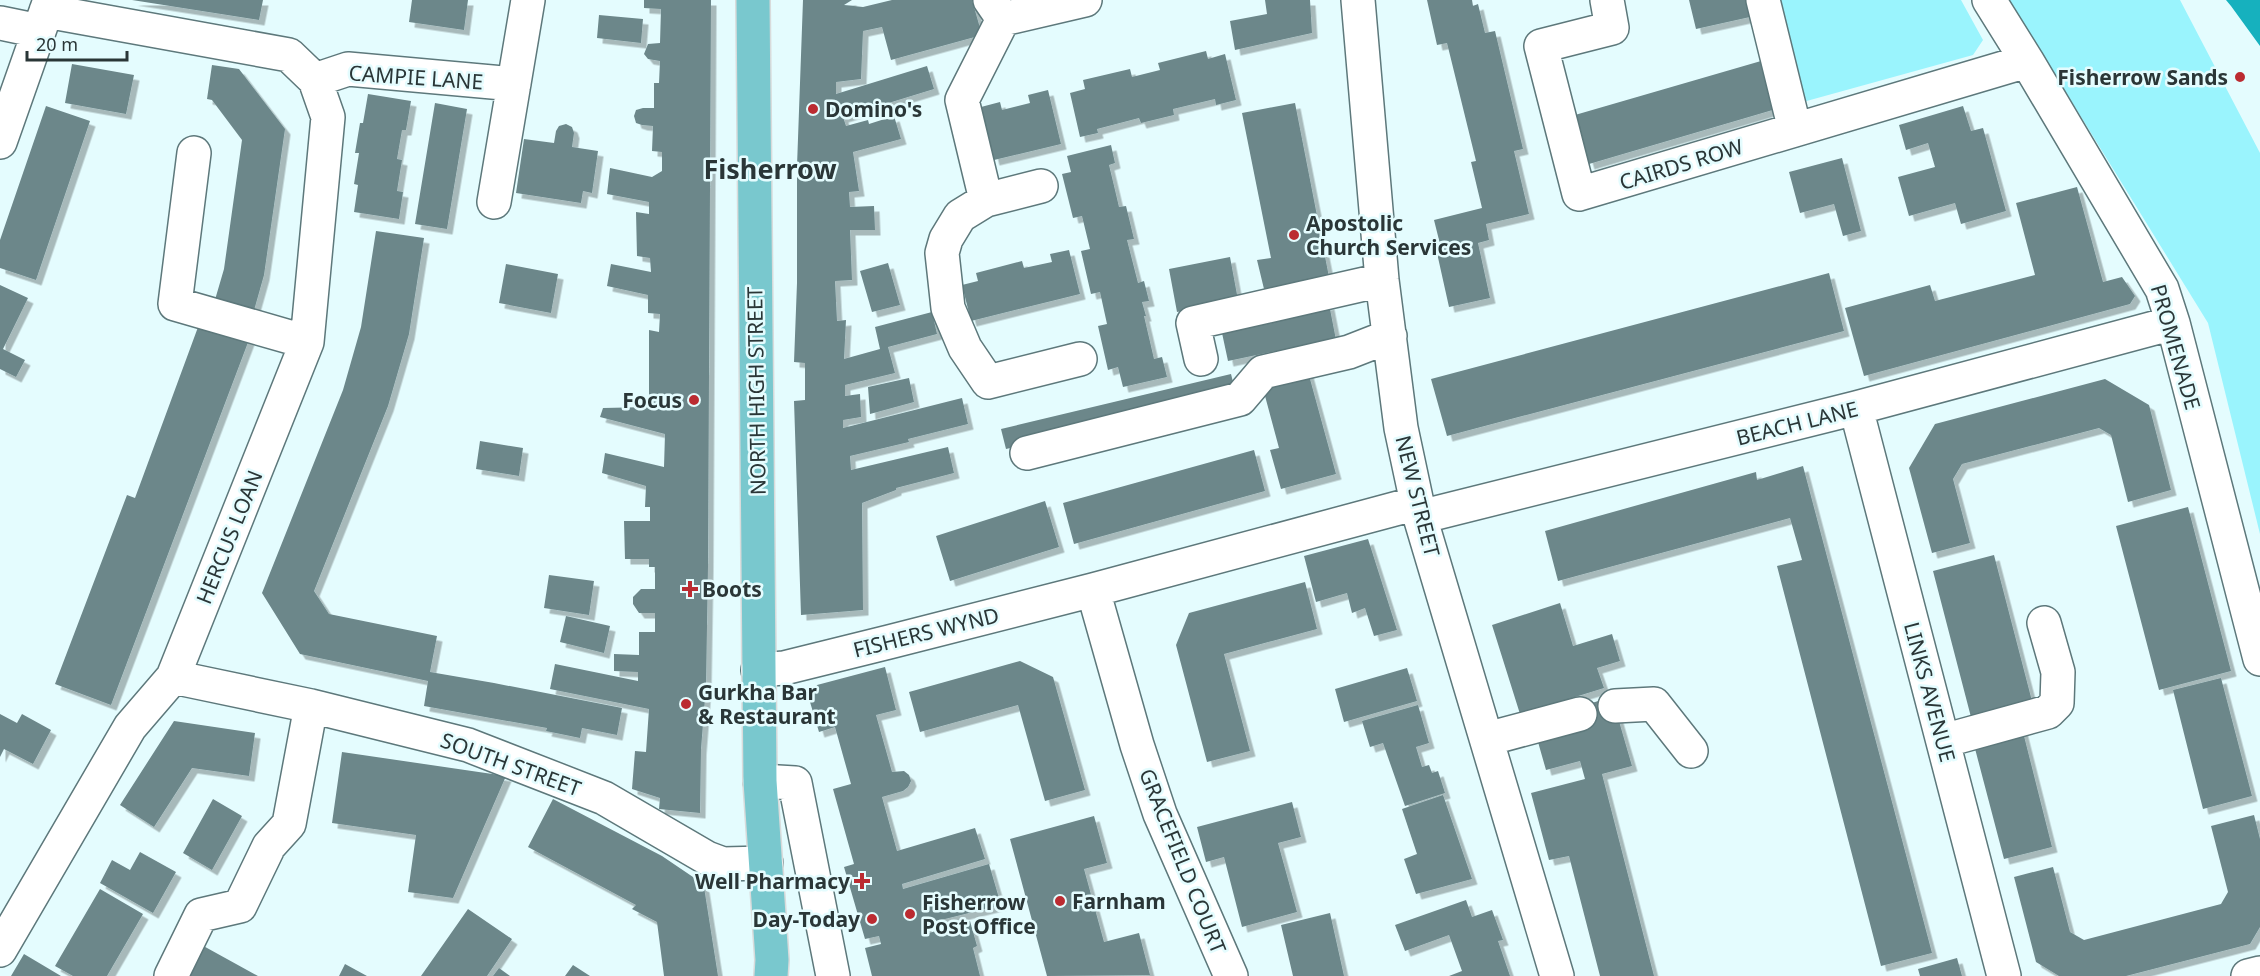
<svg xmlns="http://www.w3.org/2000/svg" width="2260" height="976" font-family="'Noto Sans',sans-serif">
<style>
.green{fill:#9af4fd}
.water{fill:#16b1be}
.building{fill:#6c878a;filter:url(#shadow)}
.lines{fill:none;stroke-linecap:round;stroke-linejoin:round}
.minor-casing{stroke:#5d787b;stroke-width:36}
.major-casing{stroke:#d9dbdb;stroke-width:36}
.minor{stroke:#fff;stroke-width:33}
.major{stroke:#79c8ce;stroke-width:33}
.poi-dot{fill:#bb2b31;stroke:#e4fcfe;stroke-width:2}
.labels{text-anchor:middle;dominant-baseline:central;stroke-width:5;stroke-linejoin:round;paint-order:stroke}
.street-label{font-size:21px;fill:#2a3637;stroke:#e4fcfe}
.poi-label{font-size:21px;font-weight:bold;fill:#2a3637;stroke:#e4fcfe;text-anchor:start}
.district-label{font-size:27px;font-weight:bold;fill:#2a3637;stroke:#e4fcfe}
</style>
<defs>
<filter id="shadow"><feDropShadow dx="5.5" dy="5.5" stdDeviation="0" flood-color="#0004"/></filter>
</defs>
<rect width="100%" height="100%" fill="#e4fcfe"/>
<!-- green -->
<path class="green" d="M1777 0H1961L1983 40 1973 55 1803 102Z
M2009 0H2180L2260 153V534L2208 323Z"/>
<!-- water -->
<path class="water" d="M2226 0H2260V46L2231 6Z"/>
<!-- building -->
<path class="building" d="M132 0H263L259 20Z
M412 0H468L464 30 409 22Z
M644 0H711L708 566 706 686 701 749 700 813 659 809 660 798 632 789 635 751 646 752 649 709 550 689 555 664 638 681V672L614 671V654L639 655V632H655V613H639L633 604V597L641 589H655V567H649V559H625L624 521H650V507H645L646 486 602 473 605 453 664 467 665 434 600 417 603 408 649 407V330L659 332 660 314 648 313V295L607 286 611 264 651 272 650 258 637 256 636 212 649 214V202L607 194 610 168 652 177 662 171V152L652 151 653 126 642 125 636 123 634 116 636 110 643 108H654V83H659L660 61 648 59 644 54 648 44 660 43 661 9 644 8Z
M803 0H852L844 5 863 7 892 0H972L982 35 891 60 882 27 863 31 861 79 836 82V94L927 66 934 89 843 117 846 126 868 120 869 124 894 116 901 139 853 152 859 191 849 192 850 207 874 206 875 230H850L852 280 835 281 837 321 846 320 844 359 880 349 875 327 932 312 937 334 888 347 895 373 845 385V396L860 394 861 417 843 420V428L962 398 968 424 908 439 909 442 850 456 851 470 948 447 954 473 896 488V490L862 503 863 610 801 615 794 401 805 400V363L794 362 797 283V166Z
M1265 0H1310L1312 33 1235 50 1230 21 1267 14Z
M1427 0H1472L1473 6 1478 4 1485 33 1495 31 1523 149 1514 151 1529 214 1486 224 1489 240 1478 243 1490 298 1449 307 1437 253 1442 252 1434 220 1482 208 1471 162 1476 161 1447 43 1437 45Z
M1689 0H1746L1750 17 1696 29Z
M599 15 643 19 641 43 597 38Z
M1206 51 1208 59 1225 54 1236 100 1216 105 1215 99 1173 109 1174 115 1141 123 1139 118 1097 129 1098 133 1080 137 1070 93 1085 89 1083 80 1130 69 1132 77 1160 70 1158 63Z
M1761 61 1776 109 1589 164 1575 115Z
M72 64 134 75 126 114 65 103Z
M212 65 239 69 285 129 264 275 251 321 212 310 224 269 242 140 212 100 207 99Z
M1048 90 1061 144 994 160 981 107 1000 102 1002 110 1030 103 1028 95Z
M368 94 411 101 406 130H402L397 159 402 160 397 191 403 192 399 219 354 212 358 185 354 184 359 153H355L360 123H363Z
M435 103 467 109 447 229 415 224Z
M1295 103 1329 277 1264 289 1257 260 1271 258 1242 113Z
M46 106 90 121 36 280 0 268V240Z
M1963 106 1971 131 1983 128 2006 211 1961 224 1955 203 1909 216 1898 177 1935 167 1928 143 1906 150 1899 125Z
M566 124 572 127 574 133 572 147 598 151 592 193 583 191 581 203 516 193 524 139 554 143 556 131 559 126Z
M1111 145 1115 163 1109 165 1115 190 1119 207 1126 206 1134 239 1127 240 1138 283 1144 281 1149 301 1142 302 1146 316H1144L1154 359 1162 357 1167 377 1123 387 1118 367 1108 370 1098 326 1107 324 1100 292 1091 294 1081 251 1090 249 1082 216 1073 218 1062 174 1071 172 1067 156Z
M1842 158 1861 231 1843 236 1834 204 1800 213 1789 172Z
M2077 187 2103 282 2122 277 2135 296 2130 304 1864 376 1845 308 1930 285 1935 301 2035 275 2016 203Z
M376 231 424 238 409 334 388 406 314 591 329 614 437 636 430 672 494 683 622 708 617 735 582 728 580 738 546 731 547 728 424 706 428 681 300 654 262 593 343 390 361 327Z
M1069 250 1080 294 971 321 962 285 978 281 976 273 1022 261 1024 268 1052 262 1050 254Z
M1230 257 1238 300 1177 312 1169 269Z
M888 263 900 305 872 312 860 271Z
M506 264 558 274 551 313 499 303Z
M1829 273 1844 331 1447 436 1431 379Z
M0 285 28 298 3 349 25 360 16 377 0 369Z
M1329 304 1337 345 1278 357 1276 351 1228 361 1222 333 1272 323 1270 315Z
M201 319 250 337 111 705 55 684 127 495 135 498Z
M1307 368 1336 474 1281 489 1270 450 1279 448 1261 381Z
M1231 374 1236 394 1006 449 1001 429Z
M909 378 914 402 870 414 868 387Z
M2105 379 2149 405 2171 490 2128 502 2111 435 2099 428 1962 464 1953 479 1970 543 1932 553 1909 468 1935 424Z
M480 441 523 448 519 476 476 469Z
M1254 450 1265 491 1074 544 1063 503Z
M1803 466 1932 953 1881 966 1777 566 1802 560 1790 518 1558 581 1545 531 1756 472 1757 480Z
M1045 501 1059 547 950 581 936 536Z
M2188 507 2231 671 2159 690 2116 526Z
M1368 539 1397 630 1374 636 1365 608 1352 613 1347 593 1316 602 1304 556Z
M1994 555 2033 705 1972 721 1933 571Z
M549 575 594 581 589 615 544 608Z
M1305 582 1317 629 1224 654 1250 751 1207 762 1176 645 1189 613Z
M1560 603 1573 646 1612 634 1620 661 1597 668 1604 688 1520 714 1492 625Z
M566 616 610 626 604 653 560 642Z
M1020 661 1053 677 1085 790 1045 801 1018 705 920 732 909 692Z
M885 667 896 710 876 715 892 772 904 771 909 775 911 781 908 787 903 791 882 797 897 851 975 828 985 859 902 884 903 889 989 864 1001 905 925 924 929 933 970 921 977 946 973 948 980 976H872L865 948 881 944 879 936 865 939 844 867 854 864 833 789 851 784 835 727 819 732 810 702 817 685Z
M1407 668 1417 701 1344 722 1335 689Z
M2221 678 2252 796 2203 809 2173 690Z
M1612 697 1632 766 1602 774 1654 976H1600L1569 856 1549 860 1531 793 1585 779 1580 761 1546 770 1538 742 1578 707Z
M1418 705 1429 743 1416 747 1422 767 1429 765 1432 773 1438 771 1445 793 1405 806 1383 743 1370 747 1362 721Z
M0 714 17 723 22 714 51 730 33 764 4 749 0 757Z
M174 721 255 733 249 776 192 768 154 827 120 805Z
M2022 728 2052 847 2004 859 1973 741Z
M342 752 506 776 453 898 408 892 416 835 332 823Z
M1443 795 1472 879 1416 894 1404 859 1417 854 1402 809Z
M213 799 242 816 212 870 183 853Z
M553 799 662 856 693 877 704 887 718 976H664L657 922 632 909 636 905 528 847Z
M1292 802 1301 837 1278 843 1297 912 1242 927 1224 857 1206 862 1197 827Z
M2254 815 2260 839V927L2250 944 2126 976H2059L2036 962 2014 877 2053 867 2070 932 2084 940 2221 904 2228 892 2211 826Z
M1094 816 1107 863 1084 869 1104 942 1139 933 1150 975 1047 976 1010 839Z
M140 852 176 872 153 913 100 883 112 860 130 870Z
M100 889 143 914 107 976H73L55 966Z
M1466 900 1472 917 1492 910 1503 940 1498 941 1510 976H1449L1462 971 1449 935 1405 951 1395 925Z
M468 909 512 939 487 976H421Z
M1330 913 1344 976H1293L1281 925Z
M198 943 258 976H179Z
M24 954 61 976H11Z
M1957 958 1962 976H1920L1918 969Z
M345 964 367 976H339Z
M573 965 590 976H565Z
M499 968 510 976H493Z"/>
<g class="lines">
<!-- minor casing -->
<g class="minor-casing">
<path id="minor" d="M990 0 1003 19 962 100 986 200 960 216 946 239 942 253 948 308 965 348 988 382 1080 359
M1358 0 1382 280 1401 428 1420 517 1557 976
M1607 0 1612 28 1541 46 1579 194 2027 61
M1763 0 1795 130
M1989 0 2027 61 2162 289 2173 323 2260 659
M46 11 289 55 315 80 348 69 514 84
M1003 19 1085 0
M0 23 39 31
M0 142 50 0
M194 153 175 304 307 342
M986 200 1041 186
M494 202 528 0
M1201 359 1193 323 1382 280
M1856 408 2004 976
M1027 453 1240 399 1263 372 1349 352 1390 336
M1420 517 1856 408 2173 323
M1093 590 1137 745 1160 814 1231 976
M758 670 784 668 889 642 1093 590 1417 503
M173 677 311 706 468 745 604 798 707 858 723 864 766 863
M1615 706 1654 704 1691 751
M1487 739 1580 714
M1943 741 2048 712 2057 703 2058 672 2044 623
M760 781 795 783 833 976
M0 950 130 727 173 677 307 342 328 117 315 80
M171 976 201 915 240 906 269 846 289 824 311 706
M2248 976 2260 973"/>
</g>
<!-- major casing -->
<g class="major-casing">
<path id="major" d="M753 0 760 781 772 960 771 976"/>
</g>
<!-- minor -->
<use href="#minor" class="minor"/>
<!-- major -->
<use href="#major" class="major"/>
</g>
<!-- markers -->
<g class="poi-dot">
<circle cx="2240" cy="77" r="6"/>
<circle cx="813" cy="109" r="6"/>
<circle cx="1294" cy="235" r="6"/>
<circle cx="694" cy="400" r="6"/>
<path d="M687 580h6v6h6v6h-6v6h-6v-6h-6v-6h6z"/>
<circle cx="686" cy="704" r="6"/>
<path d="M859 872h6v6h6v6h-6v6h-6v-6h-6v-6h6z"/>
<circle cx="1060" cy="901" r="6"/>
<circle cx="910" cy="914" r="6"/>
<circle cx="872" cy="919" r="6"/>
</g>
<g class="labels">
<!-- street labels -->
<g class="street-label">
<text transform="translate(416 77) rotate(4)">CAMPIE LANE</text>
<text transform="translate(1681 164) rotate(-17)">CAIRDS ROW</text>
<text transform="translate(2176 347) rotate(74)">PROMENADE</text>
<text transform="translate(756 391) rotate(-91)">NORTH HIGH STREET</text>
<text transform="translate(1797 423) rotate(-14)">BEACH LANE</text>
<text transform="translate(1418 496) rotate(76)">NEW STREET</text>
<text transform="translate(229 537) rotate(-68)">HERCUS LOAN</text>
<text transform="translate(926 632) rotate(-14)">FISHERS WYND</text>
<text transform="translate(1930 692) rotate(75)">LINKS AVENUE</text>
<text transform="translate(511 764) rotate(20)">SOUTH STREET</text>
<text transform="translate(1183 861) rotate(68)">GRACEFIELD COURT</text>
</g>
<!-- poi labels -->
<g class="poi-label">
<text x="2228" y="77" text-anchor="end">Fisherrow Sands</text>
<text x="825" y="109">Domino's</text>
<text x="1306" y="223">Apostolic<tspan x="1306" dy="24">Church Services</tspan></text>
<text x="682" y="400" text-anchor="end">Focus</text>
<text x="702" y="589">Boots</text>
<text x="698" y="692">Gurkha Bar<tspan x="698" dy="24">&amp; Restaurant</tspan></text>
<text x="850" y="881" text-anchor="end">Well Pharmacy</text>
<text x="1072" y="901">Farnham</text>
<text x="922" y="902">Fisherrow<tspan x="922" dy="24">Post Office</tspan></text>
<text x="860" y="919" text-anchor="end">Day-Today</text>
</g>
<!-- district labels -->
<g class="district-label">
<text x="770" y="168">Fisherrow</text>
</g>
</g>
<!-- scale -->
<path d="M27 51v9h100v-9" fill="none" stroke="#2a3637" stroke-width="3"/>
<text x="36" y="51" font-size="18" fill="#2a3637" stroke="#e4fcfe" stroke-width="4.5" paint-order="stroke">20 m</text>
</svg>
